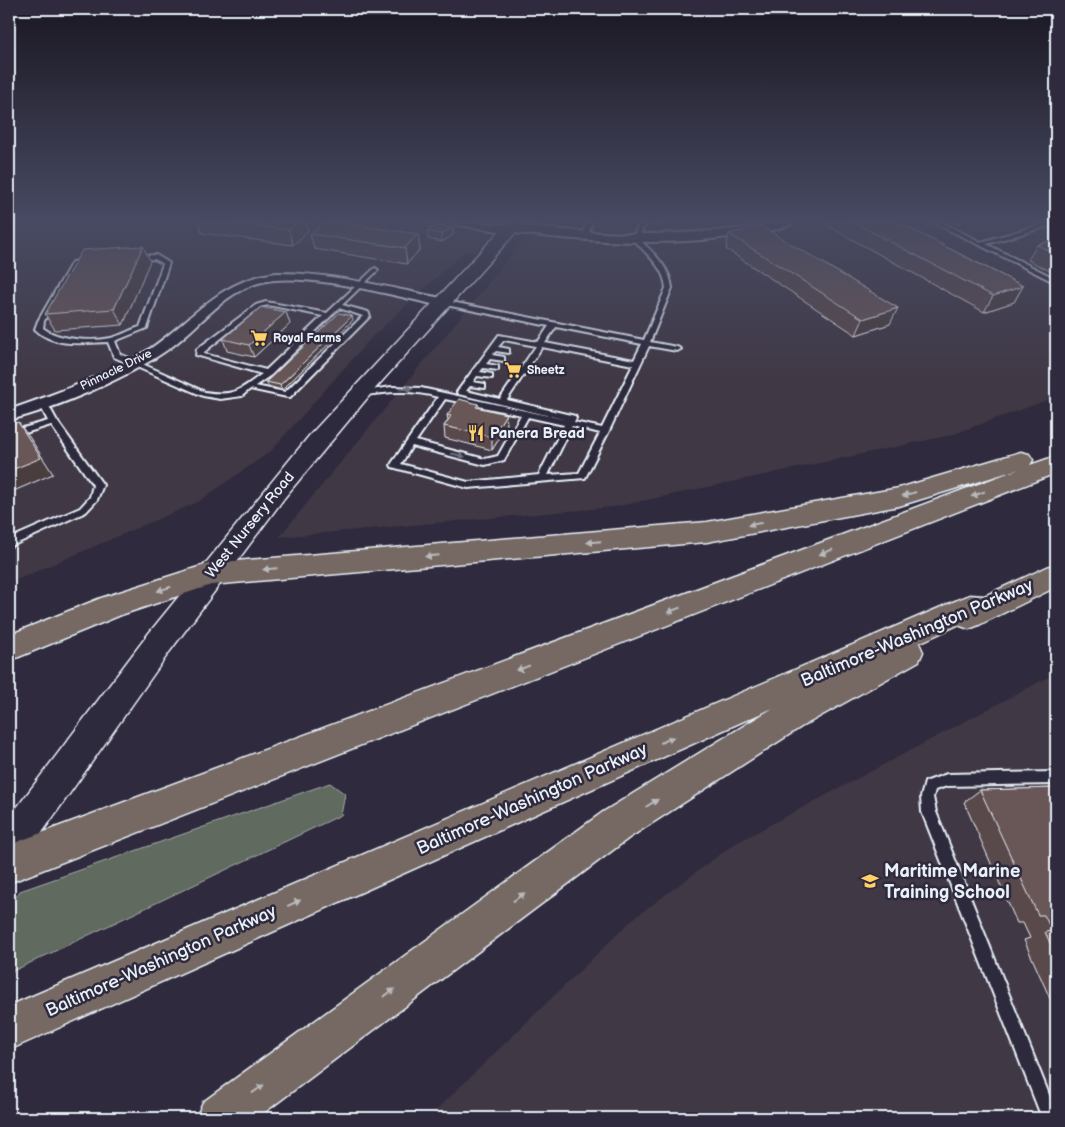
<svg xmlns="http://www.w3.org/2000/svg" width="1065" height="1127" font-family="'Balsamiq Sans',sans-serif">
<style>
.built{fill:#403745}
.green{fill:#606a5f;stroke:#a4aeac}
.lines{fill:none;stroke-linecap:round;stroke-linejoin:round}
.service-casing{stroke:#e8f1f8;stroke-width:4}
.minor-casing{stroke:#e8f1f8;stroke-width:4}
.secondary-casing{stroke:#e8f1f8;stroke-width:3}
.motorway-casing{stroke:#e8f1f8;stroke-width:3}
.service{fill:#2f2a3d;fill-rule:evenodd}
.minor{fill:#2f2a3d;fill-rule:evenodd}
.secondary{fill:#2f2a3d;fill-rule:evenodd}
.motorway{fill:#766964;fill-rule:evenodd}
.wall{fill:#5a4a4b;stroke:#e8f1f8}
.shaded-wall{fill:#4a3c3d;stroke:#e8f1f8}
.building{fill:#695657;stroke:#e8f1f8}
.oneway{fill:#70707e}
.oneway2{fill:#babbbd}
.labels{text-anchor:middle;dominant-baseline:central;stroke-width:5;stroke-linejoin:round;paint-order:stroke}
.far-poi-label{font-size:12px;font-weight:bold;fill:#e8f1f8;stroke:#2f2a3d;text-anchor:start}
.far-street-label{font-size:12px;fill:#e8f1f8;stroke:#2f2a3d}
.poi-label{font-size:15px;font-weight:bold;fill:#e8f1f8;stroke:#2f2a3d;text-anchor:start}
.street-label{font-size:15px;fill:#e8f1f8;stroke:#2f2a3d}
.near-street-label{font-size:18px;fill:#e8f1f8;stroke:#2f2a3d}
.near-poi-label{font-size:18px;font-weight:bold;fill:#e8f1f8;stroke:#2f2a3d;text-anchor:start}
</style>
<rect width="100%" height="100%" fill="#2f2a3d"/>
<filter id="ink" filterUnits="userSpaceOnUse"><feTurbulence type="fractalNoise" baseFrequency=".02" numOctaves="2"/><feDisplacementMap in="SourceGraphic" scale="10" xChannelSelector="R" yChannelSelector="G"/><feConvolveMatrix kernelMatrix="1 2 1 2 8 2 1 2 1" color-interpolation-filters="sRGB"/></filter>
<g filter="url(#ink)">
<!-- built -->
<path class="built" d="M9 222H311L345 228 354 222H502L476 253 465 251 371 338 271 451 198 502 9 583Z
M539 222H1056V397L951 435 614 507 279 537Z
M1056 673V1118H428L634 918 734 844Z"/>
<!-- green -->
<path class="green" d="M330 783 345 794 341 815 9 973V907L20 891Z"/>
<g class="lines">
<!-- service casing -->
<g class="service-casing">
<path id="service" d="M586 222H592L588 236 585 238 582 236Z
M642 222H648L643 228 639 239C653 253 670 267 672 288L650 342 677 347 681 349 677 351 649 346 609 431 585 478 468 488 392 467 391 465 392 463 438 397C411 389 386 392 359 396L355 394 356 392 392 387 421 388 567 420 458 394 457 392 499 335 538 342 549 326 441 304 438 302 441 300 644 340 666 288C664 266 646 254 633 239L637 228ZM556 327 642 344 634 360 545 343ZM504 340 536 346 500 399 466 391 470 386 485 388V384L473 382 477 376 492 378V374L480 372 483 368 498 370V366L486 364 490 359 504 361V357L492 355 496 351 509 353V349L498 347ZM542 347 633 365 602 428 574 422 576 418 575 416 507 400ZM445 399 521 415 498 456 485 459 416 441ZM528 417 564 425 539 475 468 482 401 464 412 446 485 465 504 460ZM572 426 600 433 579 473 548 475Z
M655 222H661V223L658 225Z
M933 222H941L981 242 1050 222H1056V224L986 244 1056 279V283Z
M156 255 169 263 147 328 115 341 120 354 205 392C234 397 240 390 262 374L196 355 197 349 256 305 266 302 327 313 375 268 378 270 377 271 342 305 368 312 370 316 290 397H287L250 389 242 396 220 399 203 396 114 357 108 342C84 343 54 348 35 329L38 321 72 262 87 260 90 262 89 263 76 265 44 321 43 328C58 340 92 342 111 338 120 336 130 330 140 327L163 264 155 259 136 260 133 258 136 256ZM268 305 323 316 266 370 204 354V352L260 307ZM339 308 363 316 285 392 255 386 271 375Z
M40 401H46L57 421 103 485 97 500 86 512 9 547V539L80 508 90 497 93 485 51 425 9 438V432L48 421 39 403Z
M1056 772V784L947 786 935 790 933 797 936 812 1056 1112V1118H1042L922 812 921 797 925 782 947 774Z"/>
</g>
<!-- minor casing -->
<g class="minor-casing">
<path id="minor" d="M452 222C514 222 575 234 638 234 671 234 704 232 736 229 755 226 773 222 793 222 786 229 770 230 761 232 662 251 556 240 458 225Z
M276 273C332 273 386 287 441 298L448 302 441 306C395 296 302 270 258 283 223 293 199 327 170 348 131 376 56 409 9 420V410C54 394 100 378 142 354 191 324 214 281 276 273Z"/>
</g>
<!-- secondary casing -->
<g class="secondary-casing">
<path id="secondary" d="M508 222H525L374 390 285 497 170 651 22 861 9 867V818L149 633 309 436Z"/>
</g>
<!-- motorway casing -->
<g class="motorway-casing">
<path id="motorway" d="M1021 452 1029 454 1033 460 1030 465 1056 456V473L9 883V845L1019 469 899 506 707 542 211 585 121 615 9 661V635L101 598 211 563 707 522 899 488Z
M1056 563V587L979 625 969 629 958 625 919 643 923 652 919 661 801 727 629 838 257 1118H196L203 1102 603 812 773 708 9 1050V1006L960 599 970 595 984 596Z"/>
</g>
<!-- service -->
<use href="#service" class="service"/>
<!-- minor -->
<use href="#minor" class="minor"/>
<!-- secondary -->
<use href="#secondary" class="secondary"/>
<!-- motorway -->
<use href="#motorway" class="motorway"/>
</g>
<!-- wall -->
<path class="wall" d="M198 222H306L308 231 293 245 202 233Z
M324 222H346L345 224 418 234 420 249 407 264 314 249 310 234Z
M825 222H897L1023 286 1014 302 984 312 824 224Z
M427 223 443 224 441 225 453 228V235L442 242 428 239 427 231 433 228 428 227Z
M729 234 890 324 856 335 726 249Z
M1056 239V274L1028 260 1037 245Z
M150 261 123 325 55 330 45 314Z
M286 312 290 324 254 357 227 351 223 339Z
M353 320 282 390 268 386 266 382Z
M478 404 479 407 506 414 507 426 492 450 445 438 444 426 448 420 447 415Z
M1056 719V729L1052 722Z
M1056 788V1012L1024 940 1030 938 1023 923H1017L964 802 980 790Z"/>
<!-- shaded-wall -->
<path class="shaded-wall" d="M298 222H306L308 231 293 245 289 230Z
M955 222H962L954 224Z
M453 228V235L442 242 441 234Z
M418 234 420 249 407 264 405 248Z
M143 246 150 261 123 325 114 309Z
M1023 286 1014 302 984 312 993 296Z
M898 308 890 324 856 335 863 319Z
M286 312 290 324 254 357 249 345Z
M352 316 353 320 282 390 280 385Z
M506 414 507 426 492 450V437Z
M18 422 30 438 53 474 9 493V471Z"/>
<!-- building -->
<path class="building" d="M226 222H298L289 230Z
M324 222H333L418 234 405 248 310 234Z
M428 222H440L438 225 427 223Z
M853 222H897L1023 286 993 296Z
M438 225 453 228 441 234 427 231Z
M761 226 898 308 863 319 729 234Z
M1056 239V254L1037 245Z
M143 246 114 309 45 314 82 250Z
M261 307 286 312 249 345 223 339Z
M339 313 352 316 280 385 266 382Z
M459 399 478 404 476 407 506 414 492 437 444 426 451 416 447 415Z
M18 422 41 458 9 471V425Z
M1056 788V956L1045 932 1052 931 1044 915H1038L980 790Z"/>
<!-- one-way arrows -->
<defs><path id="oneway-solid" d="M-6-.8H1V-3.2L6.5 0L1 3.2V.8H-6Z" transform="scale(1.25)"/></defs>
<g class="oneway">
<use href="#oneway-solid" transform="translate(406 389) rotate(-1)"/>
<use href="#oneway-solid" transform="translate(458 455) rotate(14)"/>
</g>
<g class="oneway2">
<use href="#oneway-solid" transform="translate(909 494) rotate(164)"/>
<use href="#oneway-solid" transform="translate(978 494) rotate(159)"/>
<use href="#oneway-solid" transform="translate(755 524) rotate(170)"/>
<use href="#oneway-solid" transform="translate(594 542) rotate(175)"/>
<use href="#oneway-solid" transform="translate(826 552) rotate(159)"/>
<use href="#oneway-solid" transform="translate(432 556) rotate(175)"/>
<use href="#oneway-solid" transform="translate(270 569) rotate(175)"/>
<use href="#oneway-solid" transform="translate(164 589) rotate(162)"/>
<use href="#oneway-solid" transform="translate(674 610) rotate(159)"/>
<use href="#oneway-solid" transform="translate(523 668) rotate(159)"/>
<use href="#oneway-solid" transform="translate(667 740) rotate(-24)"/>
<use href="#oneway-solid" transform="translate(652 803) rotate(-32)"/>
<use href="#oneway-solid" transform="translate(519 897) rotate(-36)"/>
<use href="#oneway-solid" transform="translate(294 903) rotate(-24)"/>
<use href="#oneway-solid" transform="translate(389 993) rotate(-36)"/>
<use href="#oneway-solid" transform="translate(258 1089) rotate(-36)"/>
</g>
</g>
<!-- sky -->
<linearGradient id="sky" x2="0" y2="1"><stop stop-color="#1a1722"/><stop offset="0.58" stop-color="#474a62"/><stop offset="1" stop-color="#474a62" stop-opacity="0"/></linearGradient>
<rect width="1065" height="380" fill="url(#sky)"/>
<!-- icons -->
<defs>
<g id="supermarket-bare" transform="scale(1.35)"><path d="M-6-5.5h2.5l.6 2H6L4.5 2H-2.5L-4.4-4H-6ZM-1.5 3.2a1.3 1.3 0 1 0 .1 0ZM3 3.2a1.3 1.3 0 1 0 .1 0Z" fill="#ffd166" stroke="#2f2a3d" stroke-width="2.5" paint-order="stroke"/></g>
<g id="restaurant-bare" transform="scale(1.35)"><path d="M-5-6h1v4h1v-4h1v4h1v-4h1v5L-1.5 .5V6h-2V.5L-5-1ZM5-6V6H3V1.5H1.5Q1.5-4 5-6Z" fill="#ffd166" stroke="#2f2a3d" stroke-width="2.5" paint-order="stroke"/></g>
<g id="school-bare" transform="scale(1.35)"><path d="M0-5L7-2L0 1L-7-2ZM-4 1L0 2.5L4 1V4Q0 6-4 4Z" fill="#ffd166" stroke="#2f2a3d" stroke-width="2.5" paint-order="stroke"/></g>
</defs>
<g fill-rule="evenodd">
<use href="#supermarket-bare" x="259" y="338"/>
<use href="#supermarket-bare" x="513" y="370"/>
<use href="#restaurant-bare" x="476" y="433"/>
<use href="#school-bare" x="870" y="881"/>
</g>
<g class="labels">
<!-- far-poi labels -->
<g class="far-poi-label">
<text x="273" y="338">Royal Farms</text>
<text x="527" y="370">Sheetz</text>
</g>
<!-- far-street labels -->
<g class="far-street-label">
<text transform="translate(116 370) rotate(-26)">Pinnacle Drive</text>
</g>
<!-- poi labels -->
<g class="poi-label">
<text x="490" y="433">Panera Bread</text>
</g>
<!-- street labels -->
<g class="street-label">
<text transform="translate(250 525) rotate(-51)">West Nursery Road</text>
</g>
<!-- near-street labels -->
<g class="near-street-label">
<text transform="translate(917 633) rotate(-23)">Baltimore-Washington Parkway</text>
<text transform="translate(532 799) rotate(-24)">Baltimore-Washington Parkway</text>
<text transform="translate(161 961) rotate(-24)">Baltimore-Washington Parkway</text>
</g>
<!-- near-poi labels -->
<g class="near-poi-label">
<text x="884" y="871">Maritime Marine<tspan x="884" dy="21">Training School</tspan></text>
</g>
</g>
<!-- margin -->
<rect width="1065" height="1127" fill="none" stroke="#2f2a3d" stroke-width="30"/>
<rect x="15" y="15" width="1035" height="1097" fill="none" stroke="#e8f1f8" stroke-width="2" filter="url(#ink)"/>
</svg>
